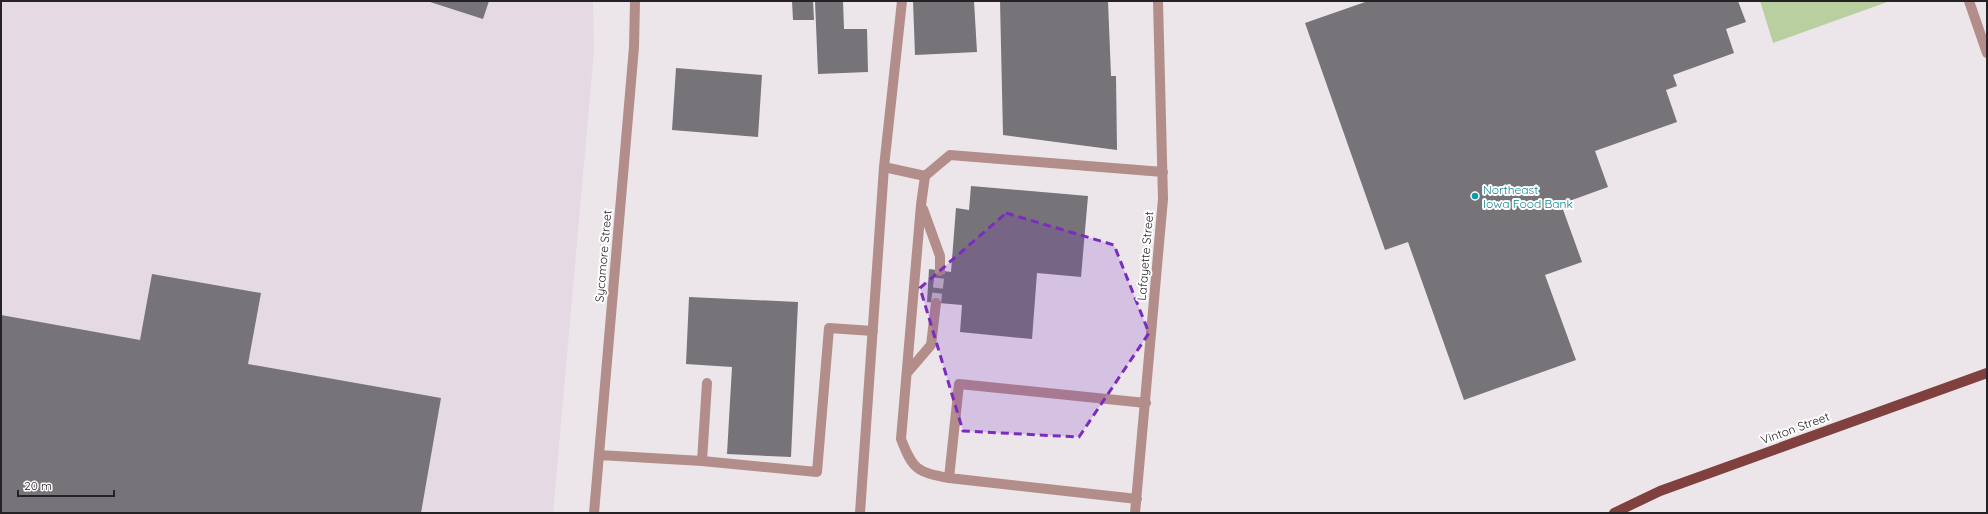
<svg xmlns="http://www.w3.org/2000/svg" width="1988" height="514" font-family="Quicksand,sans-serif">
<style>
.built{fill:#e5d9e4}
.green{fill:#bacfa0}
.building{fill:#767379}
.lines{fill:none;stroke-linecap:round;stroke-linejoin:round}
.minor-tunnel{stroke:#c4bfc3;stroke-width:10;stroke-dasharray:10 5;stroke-linecap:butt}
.minor{stroke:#b38d89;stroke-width:10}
.major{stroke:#80403d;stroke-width:10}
.marked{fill:#7b2cbf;fill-opacity:0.2;stroke:#7b2cbf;stroke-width:3;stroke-dasharray:8 5;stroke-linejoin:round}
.culture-dot{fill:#0f9aa8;stroke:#fff;stroke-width:1.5}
.labels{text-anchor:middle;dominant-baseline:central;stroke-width:4;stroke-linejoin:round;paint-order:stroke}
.culture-label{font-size:12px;fill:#0d838f;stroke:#fff;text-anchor:start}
.street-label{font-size:12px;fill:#242224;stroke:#fff}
</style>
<rect width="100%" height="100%" fill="#ece6eb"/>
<!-- built -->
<path class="built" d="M1 1H593L594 51 553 513H1Z"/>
<!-- green -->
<path class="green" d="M1760 1H1890L1773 43Z"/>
<!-- building -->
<path class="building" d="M427 1H489L483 19Z
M792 1H813L814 20H793Z
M815 1H843L844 29H867L868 72 818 74Z
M913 1H974L977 52 915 55Z
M1000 1H1108L1111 76H1116L1117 150 1003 135Z
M1368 1H1738L1746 22 1726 29 1734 53 1673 75 1677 86 1666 90 1677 122 1595 151 1608 187 1561 204 1582 262 1545 275 1576 360 1464 400 1408 242 1385 250 1305 23Z
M676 68 762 75 758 137 672 130Z
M971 186 1088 196 1081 277 1037 273 1032 339 960 332 962 305 927 302 929 269 951 272 956 208 969 210Z
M152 274 261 293 248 364 441 398 421 513H1V315L140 340Z
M689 297 798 302 791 457 727 454 732 367 686 364Z"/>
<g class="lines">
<!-- minor-tunnel -->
<path class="minor-tunnel" d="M936 303 940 271"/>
<!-- minor -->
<path class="minor" d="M1969 1 1987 53
M884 167 925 176
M923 209 940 256V271
M907 373 931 345 936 303
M599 455 702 461 707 383
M702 461 817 472 829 328 873 331
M949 478 959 384 1146 403
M1137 499 949 478C917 472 913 470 901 439L921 205 925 176 950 155 1163 172
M594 513 634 47 635 1
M860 513 884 167 902 1
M1135 513 1163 199 1158 1"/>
<!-- major -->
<path class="major" d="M1614 513 1660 491 1987 373"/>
</g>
<!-- marked area -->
<path class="marked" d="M1006 213 1114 245 1149 333 1079 437 963 431 920 288Z"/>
<!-- markers -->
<circle class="culture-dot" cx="1475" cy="196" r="4"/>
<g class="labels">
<!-- culture labels -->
<g class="culture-label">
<text x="1483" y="189">Northeast<tspan x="1483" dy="14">Iowa Food Bank</tspan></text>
</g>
<!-- street labels -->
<g class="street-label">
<text transform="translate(603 256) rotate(-85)">Sycamore Street</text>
<text transform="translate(1145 256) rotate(-85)">Lafayette Street</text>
<text transform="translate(1795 428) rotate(-20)">Vinton Street</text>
</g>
</g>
<!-- border -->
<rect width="1988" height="514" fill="none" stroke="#242224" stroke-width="4"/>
<!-- scale -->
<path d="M18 490v6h96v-6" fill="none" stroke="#242224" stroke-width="2"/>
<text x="24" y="490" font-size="12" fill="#242224" stroke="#ffffff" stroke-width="3" paint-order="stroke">20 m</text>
</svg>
